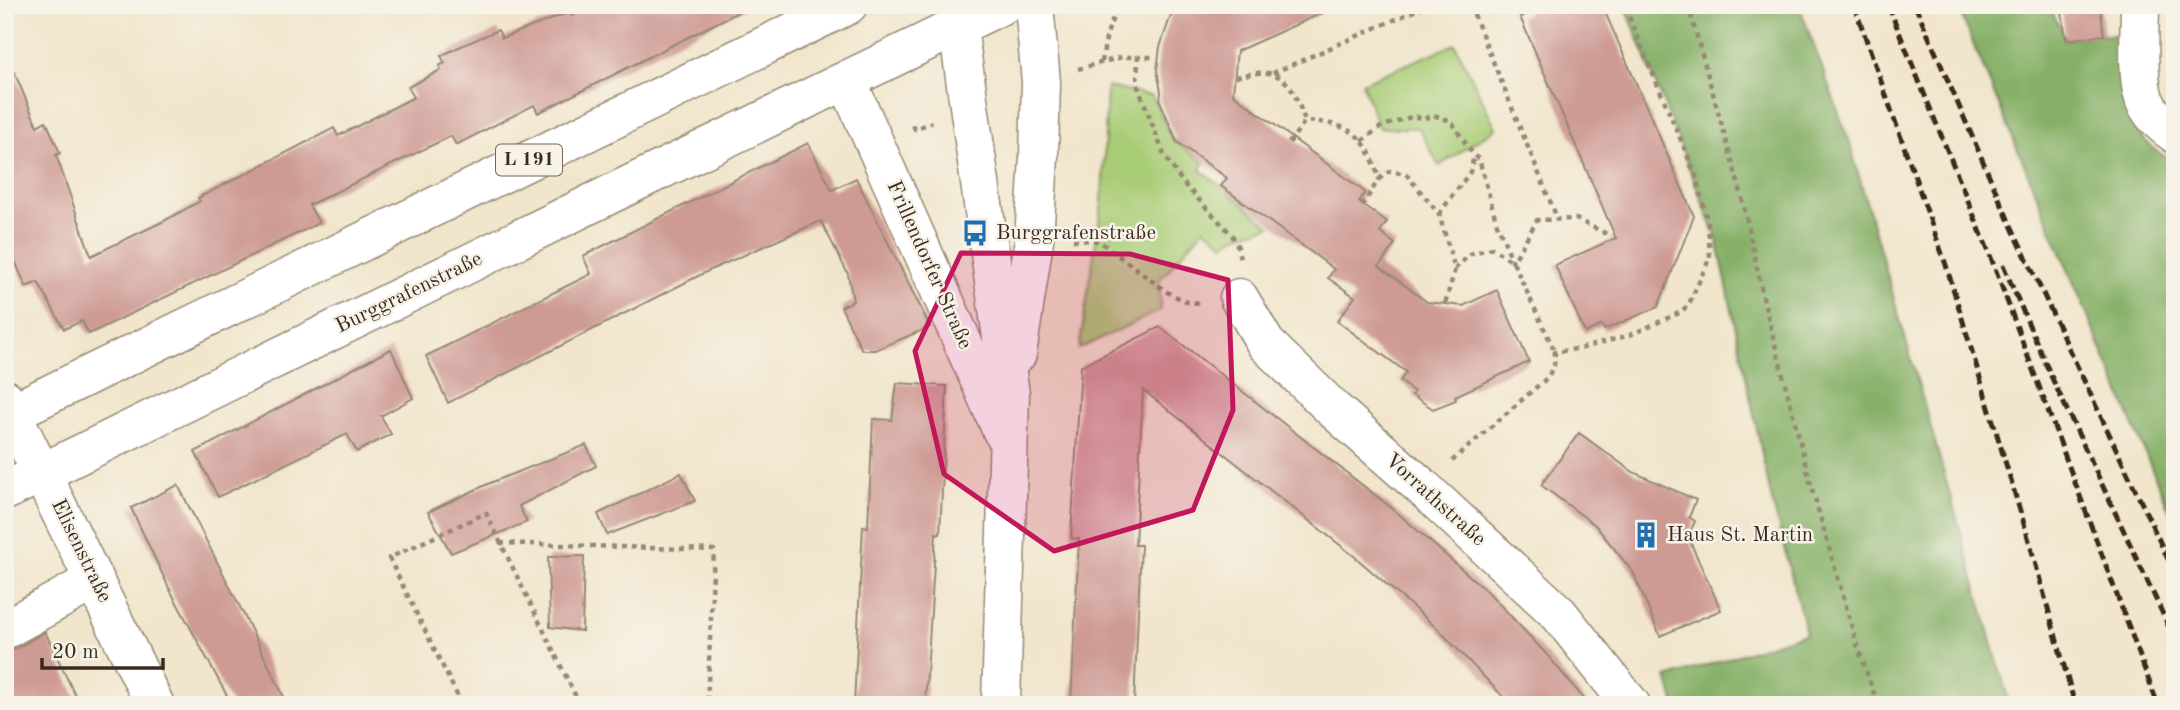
<svg xmlns="http://www.w3.org/2000/svg" width="2180" height="710" font-family="'Old Standard TT',serif">
<style>
.green{fill:#a9cc76;stroke:#727b4a;stroke-width:2}
.forest{fill:#86b067;stroke:#606d42;stroke-width:2}
.building{fill:#ce9a94}
.lines{fill:none;stroke-linecap:round;stroke-linejoin:round}
.minor-casing{stroke:#968874;stroke-width:41}
.major-casing{stroke:#968874;stroke-width:41}
.path{stroke:#968874;stroke-width:4.5;stroke-dasharray:5 5;stroke-linecap:butt}
.minor{stroke:#fff;stroke-width:38}
.major{stroke:#fff;stroke-width:38}
.rail{stroke:#3b2a1e;stroke-width:5;stroke-dasharray:10 5;stroke-linecap:butt}
.marked{fill:#c2185b;fill-opacity:0.2;stroke:#c2185b;stroke-width:5;stroke-linejoin:round}
.labels{text-anchor:middle;dominant-baseline:central;stroke-width:5;stroke-linejoin:round;paint-order:stroke}
.shield{fill:#f7f3e8;stroke:#73665b;stroke-width:2}
.shield-label{font-size:19px;font-weight:bold;fill:#3b2a1e}
.poi-label{font-size:21px;fill:#3b2a1e;stroke:#f7f3e8;text-anchor:start}
.street-label{font-size:21px;fill:#3b2a1e;stroke:#f7f3e8}
</style>
<rect width="100%" height="100%" fill="#f7f3e8"/>
<filter id="ink" filterUnits="userSpaceOnUse"><feTurbulence type="fractalNoise" baseFrequency=".0143" numOctaves="2"/><feDisplacementMap in="SourceGraphic" scale="14" xChannelSelector="R" yChannelSelector="G"/><feConvolveMatrix kernelMatrix="1 2 1 2 8 2 1 2 1" color-interpolation-filters="sRGB"/></filter>
<filter id="wash" filterUnits="userSpaceOnUse"><feTurbulence type="fractalNoise" baseFrequency=".00686" numOctaves="4" result="noise"/><feDisplacementMap in="SourceGraphic" scale="28" xChannelSelector="R" yChannelSelector="G"/><feGaussianBlur stdDeviation="1.57" result="paint"/><feColorMatrix in="noise" values="0 0 0 0 0 0 0 0 0 0 0 0 0 0 0 0 0 1.4 0 .05"/><feComposite in="paint" operator="in"/></filter>
<g filter="url(#wash)">
<rect width="100%" height="100%" fill="#f1e5cb"/>
<!-- green -->
<path class="green" d="M1455 44 1496 128 1439 166 1419 128H1379L1362 83Z
M1107 87 1152 96 1172 139 1204 163 1201 170 1270 226 1236 236 1224 244 1204 228 1159 281 1161 310 1079 349 1102 203Z"/>
<!-- forest -->
<path class="forest" d="M1625 5H1799L1849 141 2010 705H1675L1667 678 1806 633 1771 497 1717 239Z
M1957 5H2049L2066 40 2104 35H2124C2124 86 2118 138 2175 161V524Z"/>
<g id="blocks">
<!-- building -->
<path class="building" d="M592 5H752L538 113 534 105 456 145 451 136 309 205 319 223 89 334 82 321 64 329 38 282 26 287 5 237V50L37 126 46 121 60 153 56 155 91 256 164 221 200 201 198 198 334 128 338 136 414 97 408 87 441 70 439 66 445 63 441 56 459 47 498 30 502 38 570 12 572 16Z
M1179 5H1340L1237 51 1233 94 1365 192 1359 202 1387 222 1380 232 1395 244 1379 266 1427 302 1463 306 1497 290 1529 362 1455 396 1456 400 1433 409 1412 395 1414 392 1400 381 1406 372 1337 321 1355 297 1328 278 1334 269 1221 186 1227 178 1177 142 1160 101 1161 92 1157 70 1160 47 1170 18Z
M1526 5H1602L1694 216 1658 307 1604 330 1602 325 1585 333 1555 265 1616 238 1520 17 1529 13Z
M2061 5H2100L2104 35 2066 40Z
M808 143 832 190 856 178 930 327 875 350H862L841 307 853 301 848 274 821 221 708 271 448 403 426 356 591 274 583 256Z
M1160 327 1393 509 1490 594 1549 657 1589 705H1511L1438 629 1354 556 1143 390 1135 545H1141L1134 705H1071L1079 539 1071 538 1081 366Z
M391 349 413 398 381 416 391 434 357 452 347 434 218 497 195 452Z
M897 383 947 386 940 534 936 533 925 705H854L863 526 868 527 873 419 892 420Z
M1579 433 1633 472 1696 500 1689 517 1695 521 1688 537 1721 610 1660 636 1633 572 1595 525 1541 485Z
M586 445 596 466 519 506 527 522 451 553 428 512 490 483Z
M681 473 695 501 607 535 598 514Z
M178 485 240 607 288 705H232L169 588 131 508Z
M584 556 582 631 550 627 548 557Z
M45 632 80 705H5V651L17 648Z"/>
</g>
</g>
<g filter="url(#ink)">
<use href="#blocks" fill-opacity="0" stroke="#968874" stroke-width="2"/>
<g class="lines">
<!-- minor casing -->
<g class="minor-casing">
<path id="minor" d="M2140 5C2140 29 2136 80 2145 101 2151 115 2162 125 2175 134
M958 28 1010 394 1001 705
M847 81 1002 431
M1239 298 1266 344 1333 409 1422 487 1559 614 1631 705
M1017 354 1034 240 1039 157 1041 82 1034 5
M5 399 155 705
M6 629 95 580"/>
</g>
<!-- major casing -->
<g class="major-casing">
<path id="major" d="M5 416 848 5
M5 491 623 188 1002 5"/>
</g>
<!-- path -->
<path class="path" d="M1470 5 1557 218
M1688 5 1741 193 1764 301 1811 485 1858 648 1878 705
M1138 55 1137 84 1164 155 1183 183 1232 235 1238 247 1240 260
M1102 62C1105 41 1108 23 1121 5
M1078 69 1122 57H1156
M1273 73 1428 5
M1236 77C1282 64 1291 81 1305 121 1351 123 1367 135 1379 179L1390 171 1406 174 1439 214 1455 269 1445 304
M913 125 915 129 932 122
M1362 141 1379 128 1395 122 1414 116 1423 119 1433 115 1451 121 1474 156 1479 159 1497 224 1513 262 1537 220 1576 219 1611 236
M1289 143 1305 121
M1362 206 1379 179
M1439 214 1470 172 1474 156
M1073 240 1099 241 1167 292 1187 302 1202 303
M1455 269 1470 254 1492 248 1513 262 1555 352
M1452 461 1548 377 1554 365 1555 352 1583 348 1630 335 1681 312 1689 304 1710 257 1708 223 1696 176 1624 5
M500 543 714 550 707 705
M462 705 389 558 486 513 580 705"/>
<!-- minor -->
<use href="#minor" class="minor"/>
<!-- major -->
<use href="#major" class="major"/>
<!-- rail -->
<path class="rail" d="M1854 5 1946 265 2030 544 2075 705
M1888 5 1990 255 2158 705
M1915 5 2008 219 2175 574
M2003 265 2051 376 2175 640"/>
</g>
</g>
<!-- marked area -->
<path class="marked" d="M961 253 1130 254 1228 280 1233 410 1193 510 1054 551 944 474 915 351Z"/>
<!-- icons -->
<defs>
<g id="bus-bare" transform="scale(2.1)"><path d="M-5-6H5V4H4V6H2V4H-2V6H-4V4H-5ZM-3.5-4V0h7V-4ZM-3.5 1.2v1.5H-2V1.2ZM2 1.2v1.5H3.5V1.2Z" fill="#1f6fb2" stroke="#f7f3e8" stroke-width="2.5" paint-order="stroke"/></g>
<g id="building-bare" transform="scale(2.1)"><path d="M-4-6H4V6H1V3H-1V6H-4ZM-2.5-4.3h1.7v1.8h-1.7ZM.8-4.3h1.7v1.8H.8ZM-2.5-1h1.7V.8h-1.7ZM.8-1h1.7V.8H.8Z" fill="#1f6fb2" stroke="#f7f3e8" stroke-width="2.5" paint-order="stroke"/></g>
</defs>
<g fill-rule="evenodd">
<use href="#bus-bare" x="975" y="233"/>
<use href="#building-bare" x="1646" y="535"/>
</g>
<g class="labels">
<!-- shield labels -->
<rect class="shield" x="496" y="144.5" width="66" height="31" rx="5"/>
<g class="shield-label">
<text x="529" y="160">L 191</text>
</g>
<!-- poi labels -->
<g class="poi-label">
<text x="996" y="233">Burggrafenstraße</text>
<text x="1667" y="535">Haus St. Martin</text>
</g>
<!-- street labels -->
<g class="street-label">
<text transform="translate(929 265) rotate(66)">Frillendorfer Straße</text>
<text transform="translate(409 293) rotate(-26)">Burggrafenstraße</text>
<text transform="translate(1435 500) rotate(42)">Vorrathstraße</text>
<text transform="translate(81 551) rotate(64)">Elisenstraße</text>
</g>
</g>
<!-- margin -->
<rect width="2180" height="710" fill="none" stroke="#f7f3e8" stroke-width="28"/>
<!-- scale -->
<path d="M42 658v10h121v-10" fill="none" stroke="#3b2a1e" stroke-width="3.5"/>
<text x="52" y="658" font-size="21" fill="#3b2a1e" stroke="#f7f3e8" stroke-width="5" paint-order="stroke">20 m</text>
</svg>
